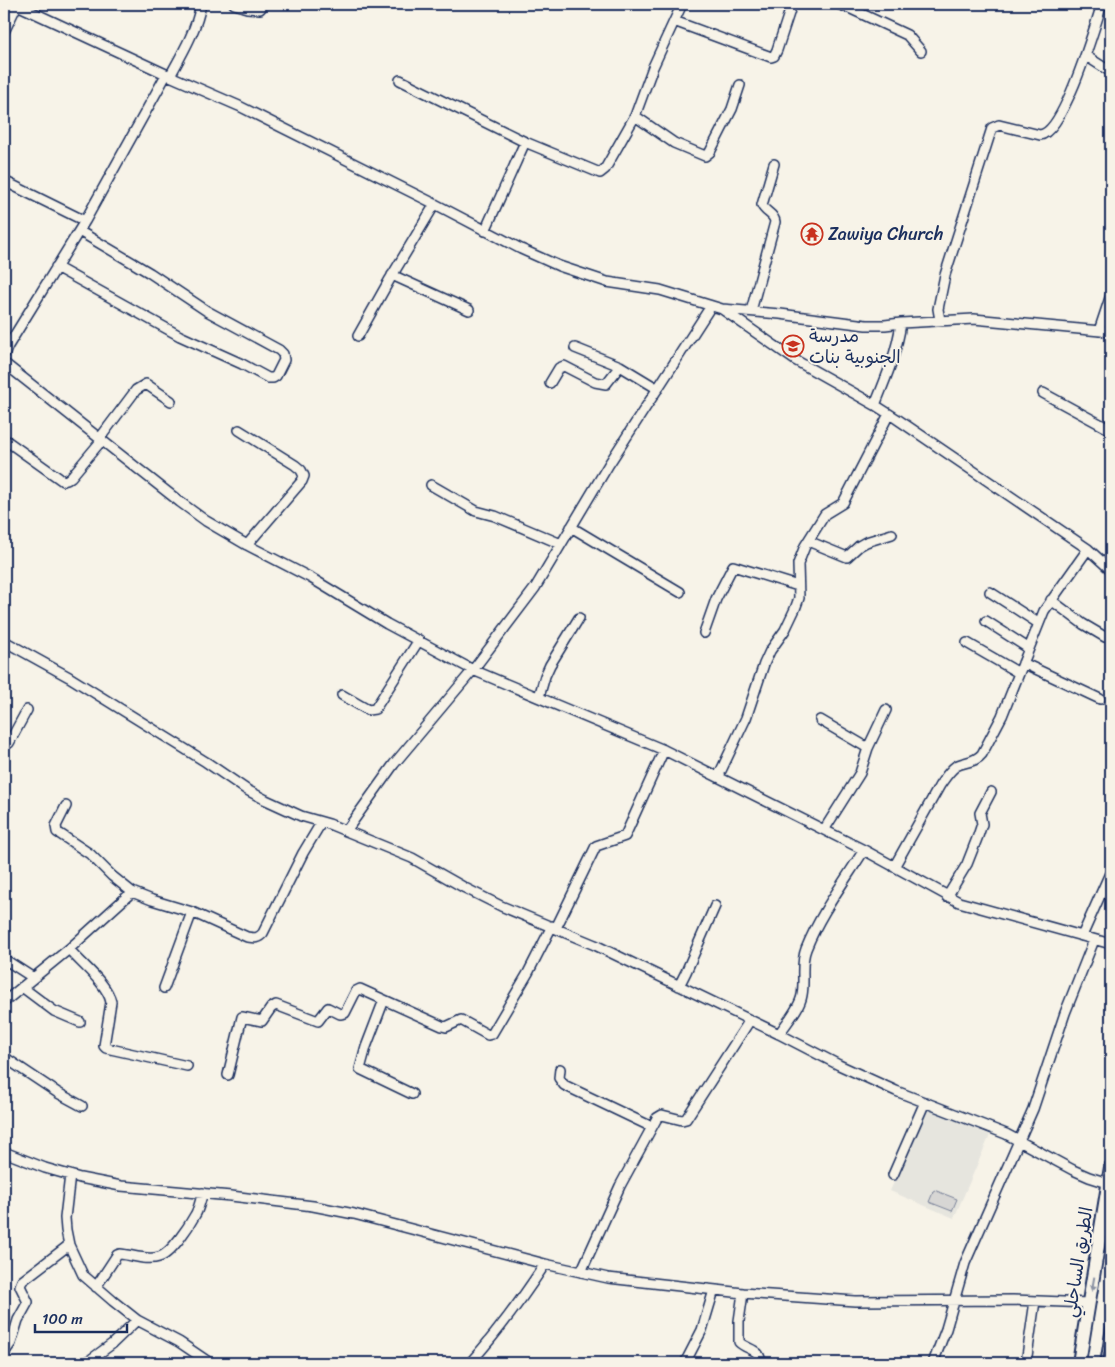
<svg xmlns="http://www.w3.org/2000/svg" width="1115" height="1367" font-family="Sriracha,'Playpen Sans Arabic',sans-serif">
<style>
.built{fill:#e6e5de}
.green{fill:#d7d6d4;stroke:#798299}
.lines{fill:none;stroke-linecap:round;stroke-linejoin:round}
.minor-casing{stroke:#1b2f5e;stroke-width:12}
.highway-casing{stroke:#1b2f5e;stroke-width:16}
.minor{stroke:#f7f3e8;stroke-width:9}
.highway{stroke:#f7f3e8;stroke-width:12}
.oneway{fill:#8991a3}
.labels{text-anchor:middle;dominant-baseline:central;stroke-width:4;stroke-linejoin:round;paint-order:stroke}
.poi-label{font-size:18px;fill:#1b2f5e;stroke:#f7f3e8;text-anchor:start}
.street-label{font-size:18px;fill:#1b2f5e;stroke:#f7f3e8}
</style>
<rect width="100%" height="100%" fill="#f7f3e8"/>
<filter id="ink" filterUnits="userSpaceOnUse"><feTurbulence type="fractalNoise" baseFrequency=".02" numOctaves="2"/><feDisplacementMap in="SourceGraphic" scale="10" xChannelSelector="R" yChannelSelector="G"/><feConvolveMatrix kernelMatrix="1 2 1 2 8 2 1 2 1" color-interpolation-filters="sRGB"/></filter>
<g filter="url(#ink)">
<!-- built -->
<path class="built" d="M927 1108 990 1135 954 1218 890 1191Z"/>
<!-- green -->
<path class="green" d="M934 1190 957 1199 952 1211 929 1202Z"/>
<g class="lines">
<!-- minor casing -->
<g class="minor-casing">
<path id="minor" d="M15 4 170 76 239 106 435 204 521 249 559 266 607 282 660 290 722 309 780 314 866 325H885L901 323 974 319 1111 332
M234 4 247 8 260 9 264 4
M838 4 849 8 851 4
M849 8 907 35 921 51
M674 21 771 57 774 56 777 50 792 4
M4 32 17 5
M1086 56 1111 72
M170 76C182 54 197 29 201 4
M400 80 525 142 600 173 605 169 635 116 653 67 682 4
M635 116 674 143 705 156 710 152 732 109 740 85
M4 181 85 221
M485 231 525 142
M56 267 180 336 242 364 268 378H273L276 376 284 360 283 354 279 350 207 311 150 273 79 231
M392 275 469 310
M722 309 795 360 875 405 897 419 1088 549 1111 570
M751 311 775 222C774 213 765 213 762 205L774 164
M940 320 938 309 945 275 992 128 999 125 1040 135C1064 132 1095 26 1102 4
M1099 331 1111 295
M358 336 390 279 435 204
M575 348 620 366 658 389
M4 355 8 346 85 221 166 75
M4 363 180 502 206 521 247 545 311 578 387 624 473 670 664 750 864 850 959 902 1111 944
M550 383 559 368 564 366 595 382 606 384 620 366
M1043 393 1111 430
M875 405C886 378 897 352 901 323
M239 430 295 465 301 470 304 476 302 481 247 545
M100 438 136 390 146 384 171 401
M4 439 63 481 67 480 71 477 102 440
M431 485 476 511 495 516 561 544
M571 527 680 592
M808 541 847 557 859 546 866 542 892 534
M990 592 1038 623
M1051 600 1083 624 1105 637
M986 621 1028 648
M704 633 716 599 733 566 798 586
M4 641 69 677 206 762 247 790 266 800 301 816 329 824 412 858 465 888 501 906 595 945 779 1034 839 1065 896 1091 1006 1134 1073 1170 1089 1177 1108 1183
M967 643 1019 673
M1023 663 1100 699
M342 695 368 710 375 709 419 640
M539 697 545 676 550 665 579 618
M820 720 868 748
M4 741 9 743 27 710
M718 777 746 718 764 664 770 651 785 630 795 609 799 598 798 564 805 546 825 514 843 503 889 414
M66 806 56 826 57 832 90 854 112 876 132 892
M824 830 860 773 868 748 886 710
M346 831 394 764 473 670 535 588 609 464 711 306
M894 867 940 785C945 778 949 771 956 766 965 761 975 763 982 754L1002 716 1044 611 1088 549
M947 897 967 864 978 836 982 824 980 813 991 792
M556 928 596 846 625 836 664 750
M1082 936 1111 871
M69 949C81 964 107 983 111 1002L104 1046 106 1048 187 1066
M4 959 32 977
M679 986 686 972 715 906
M22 987 54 1011 80 1022
M164 988 192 912
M384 1000 366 1047 360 1069 412 1094
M4 1002 69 949 132 892 152 900 192 912 247 937C254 938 258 939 263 933L303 853 321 823
M779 1034C787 1022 800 1008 802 995 805 979 800 964 806 949 820 914 844 882 864 850
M4 1057 58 1093 82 1106
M560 1069 559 1078 564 1085 652 1127
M228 1075 242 1017 262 1021 271 1008 276 1005 318 1021 328 1008 340 1014 345 1013 356 991 360 989 442 1026 446 1027 461 1020 488 1035 492 1034 528 973 552 926
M4 1152 45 1168 80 1178 121 1186 231 1196 313 1206 354 1214 545 1264 608 1278 743 1293 855 1301 1013 1300 1089 1303
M70 1175 65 1218 66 1230 69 1245 83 1275 113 1301 137 1320 179 1342 210 1363
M893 1175 925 1102
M581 1272 620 1186 657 1118 662 1115 682 1120 686 1119 750 1020
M96 1287 117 1255 120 1254C132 1255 147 1261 159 1257 171 1254 189 1226 195 1215 199 1209 200 1200 203 1193
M743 1293 739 1321V1342C747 1350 762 1349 760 1363
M4 1353 11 1343 18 1320 28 1302 20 1286 22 1281 69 1245
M86 1363 112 1344 137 1320
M470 1363C498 1332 522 1299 545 1264
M685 1363 702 1330 714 1290
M933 1363 946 1329 965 1263 1033 1109 1065 1013 1094 940
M1026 1363 1035 1301
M1108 1363 1111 1344"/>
</g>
<!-- highway casing -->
<g class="highway-casing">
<path id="highway" d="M1079 1363 1111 1167
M1093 1363 1111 1253"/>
</g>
<!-- minor -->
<use href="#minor" class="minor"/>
<!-- highway -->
<use href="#highway" class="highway"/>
</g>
<!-- one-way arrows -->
<defs><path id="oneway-solid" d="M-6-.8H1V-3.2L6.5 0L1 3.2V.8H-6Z" transform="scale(1.25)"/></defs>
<use class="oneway" href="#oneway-solid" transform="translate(1093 1284) rotate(100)"/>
</g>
<!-- icons -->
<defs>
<g id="temple-ring" transform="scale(1.125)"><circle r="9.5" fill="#f7f3e8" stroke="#c8321e" stroke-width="1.5"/><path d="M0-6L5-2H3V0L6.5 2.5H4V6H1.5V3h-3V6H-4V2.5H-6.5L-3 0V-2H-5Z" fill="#c8321e"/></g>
<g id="school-ring" transform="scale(1.125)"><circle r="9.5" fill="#f7f3e8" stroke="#c8321e" stroke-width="1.5"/><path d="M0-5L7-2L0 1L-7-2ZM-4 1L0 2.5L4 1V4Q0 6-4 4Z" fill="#c8321e"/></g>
</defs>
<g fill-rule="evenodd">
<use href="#temple-ring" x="812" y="234"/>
<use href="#school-ring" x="793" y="346"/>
</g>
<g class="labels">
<!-- poi labels -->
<g class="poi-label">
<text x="828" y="234">Zawiya Church</text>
<text x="809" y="336">مدرسة<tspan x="809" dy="21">الجنوبية بنات</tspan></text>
</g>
<!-- street labels -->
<g class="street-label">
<text transform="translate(1078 1262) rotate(-81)">الطريق الساحلي</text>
</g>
</g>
<!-- margin -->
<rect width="1115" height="1367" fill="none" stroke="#f7f3e8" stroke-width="20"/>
<rect x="10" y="10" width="1095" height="1347" fill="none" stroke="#1b2f5e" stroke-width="2" filter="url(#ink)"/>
<!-- scale -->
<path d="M35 1324v8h92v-8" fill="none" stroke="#1b2f5e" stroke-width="2.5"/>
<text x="42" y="1324" font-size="15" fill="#1b2f5e" stroke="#f7f3e8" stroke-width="4" paint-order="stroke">100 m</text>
</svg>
